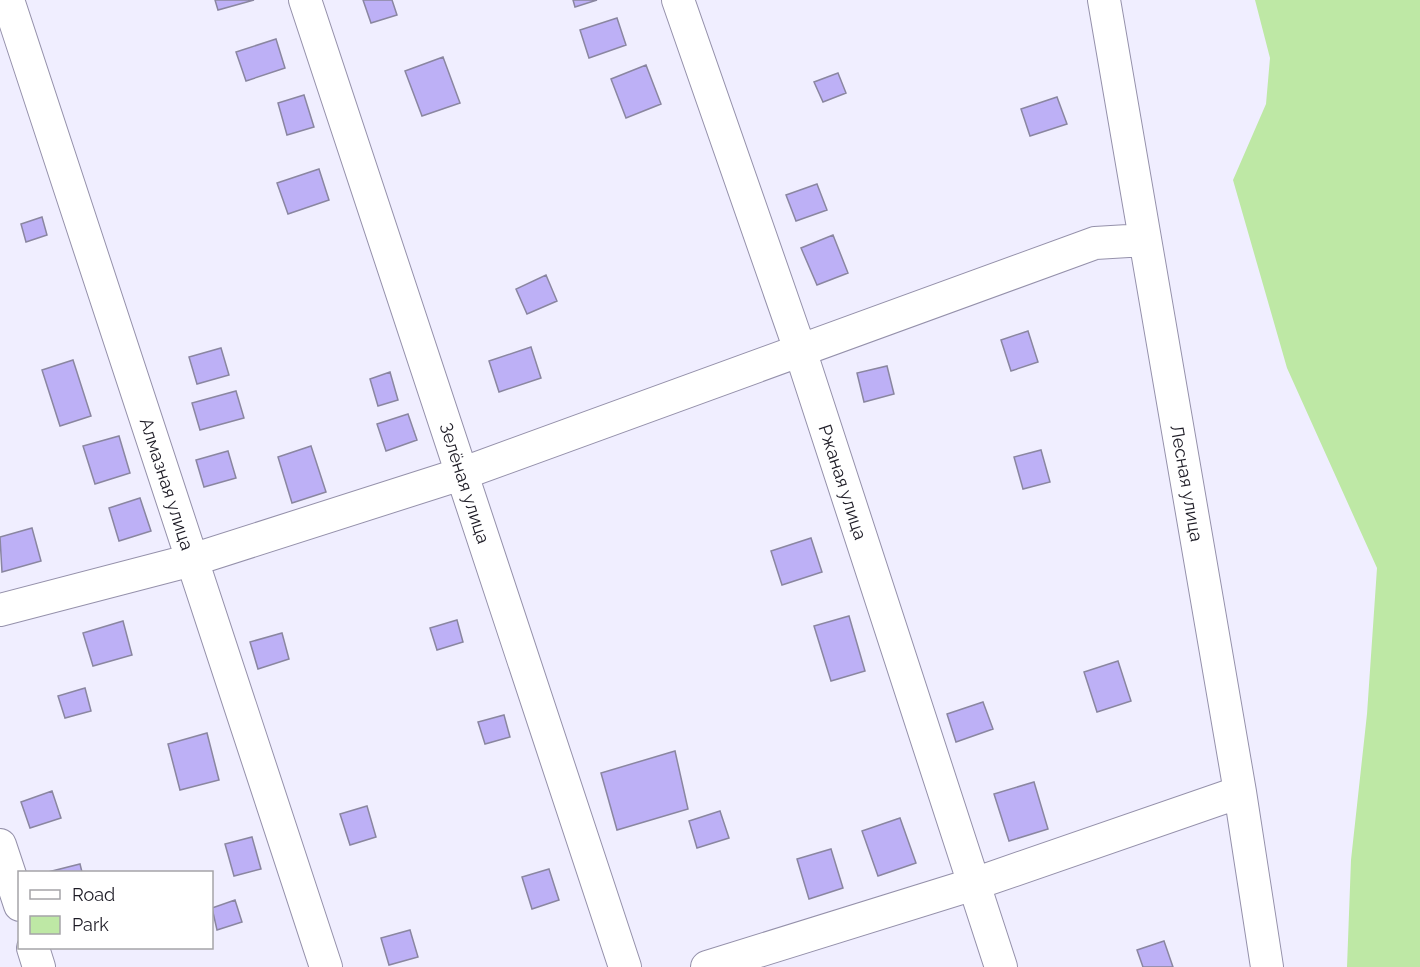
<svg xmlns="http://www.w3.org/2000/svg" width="1420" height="967" font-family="Raleway,sans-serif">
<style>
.green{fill:#bee8a5}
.building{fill:#bdb0f6;stroke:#8a86a0;stroke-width:1.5}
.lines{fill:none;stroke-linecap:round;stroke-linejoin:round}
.minor-casing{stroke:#9591ab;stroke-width:34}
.minor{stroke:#fff;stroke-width:32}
.labels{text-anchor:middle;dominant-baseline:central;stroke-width:5;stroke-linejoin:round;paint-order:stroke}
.street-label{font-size:18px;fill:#1d1b25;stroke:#fff}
</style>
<rect width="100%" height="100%" fill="#f0eeff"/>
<!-- green -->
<path class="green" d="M1255 0H1420V967H1347L1351 860 1367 714 1377 568 1287 368 1233 180 1266 104 1270 58Z"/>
<!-- building -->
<path class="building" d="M215 0H254L218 10Z
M363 0H392L397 15 371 23Z
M573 0H597L575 7Z
M617 18 626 45 589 58 580 30Z
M276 39 285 68 246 81 236 52Z
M443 57 460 103 422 116 405 71Z
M646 65 661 104 626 118 611 79Z
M838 73 846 93 823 102 814 82Z
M304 95 314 127 287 135 278 103Z
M1057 97 1067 124 1030 136 1021 109Z
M319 169 329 200 288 214 277 183Z
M817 184 827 210 796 221 786 195Z
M42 217 47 235 26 242 21 224Z
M833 235 848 273 817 285 801 248Z
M546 275 557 301 527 314 516 289Z
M1028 331 1038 362 1011 371 1001 340Z
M531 347 541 378 499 392 489 361Z
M221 348 229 375 197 384 189 357Z
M73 360 91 416 60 426 42 370Z
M887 366 894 394 864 402 857 373Z
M390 372 398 400 378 406 370 379Z
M236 391 244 418 200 430 192 403Z
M408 414 417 440 386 451 377 424Z
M119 436 130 473 95 484 83 446Z
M311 446 326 492 292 503 278 457Z
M1041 450 1050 482 1023 489 1014 457Z
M228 451 236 478 204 487 196 460Z
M140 498 151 531 119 541 109 508Z
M32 528 41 561 2 572 0 537Z
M811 538 822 572 782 585 771 551Z
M849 616 865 671 831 681 814 626Z
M457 620 463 642 437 650 430 628Z
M123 621 132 655 93 666 83 633Z
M282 633 289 659 258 669 250 642Z
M1118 661 1131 701 1097 712 1084 672Z
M85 688 91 711 65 718 58 696Z
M983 702 993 729 956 742 947 714Z
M504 715 510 737 485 744 478 722Z
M207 733 219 780 180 790 168 744Z
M675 751 688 809 617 830 601 773Z
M1034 782 1048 829 1009 841 994 794Z
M52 791 61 818 30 828 21 802Z
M367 806 376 837 350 845 340 814Z
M720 811 729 838 697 848 689 821Z
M900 818 916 863 878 876 862 831Z
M252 837 261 869 234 876 225 844Z
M831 849 843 888 809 899 797 859Z
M80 864 82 872H48Z
M549 869 559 900 532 909 522 877Z
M235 900 242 922 217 930 212 908Z
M410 930 418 957 389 965 381 938Z
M1164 941 1173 967H1143L1137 950Z"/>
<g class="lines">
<!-- minor casing -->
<g class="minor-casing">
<path id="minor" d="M8 0 326 967
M305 0 625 967
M678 0 800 350 1001 967
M1104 0 1240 792 1267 967
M0 610 192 560 461 474 1095 243 1145 240
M0 845 20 905
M33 948 39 967
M707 967 974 884 1240 792"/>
</g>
<!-- minor -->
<use href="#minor" class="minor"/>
</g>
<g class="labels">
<!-- street labels -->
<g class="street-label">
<text transform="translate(843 482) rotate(72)">Ржаная улица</text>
<text transform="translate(465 483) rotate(72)">Зелёная улица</text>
<text transform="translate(1187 483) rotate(80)">Лесная улица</text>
<text transform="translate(167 484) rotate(72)">Алмазная улица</text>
</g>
</g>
<!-- legend -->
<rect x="18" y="871" width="195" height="78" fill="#ffffff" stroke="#a5a4a8" stroke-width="1.5"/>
<rect x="30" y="890" width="30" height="9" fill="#ffffff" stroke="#a5a4a8" stroke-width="1.5"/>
<text x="72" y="901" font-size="18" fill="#1d1b25">Road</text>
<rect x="30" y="916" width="30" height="18" fill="#bee8a5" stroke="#a5a4a8" stroke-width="1.5"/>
<text x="72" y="931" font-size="18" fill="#1d1b25">Park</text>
</svg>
